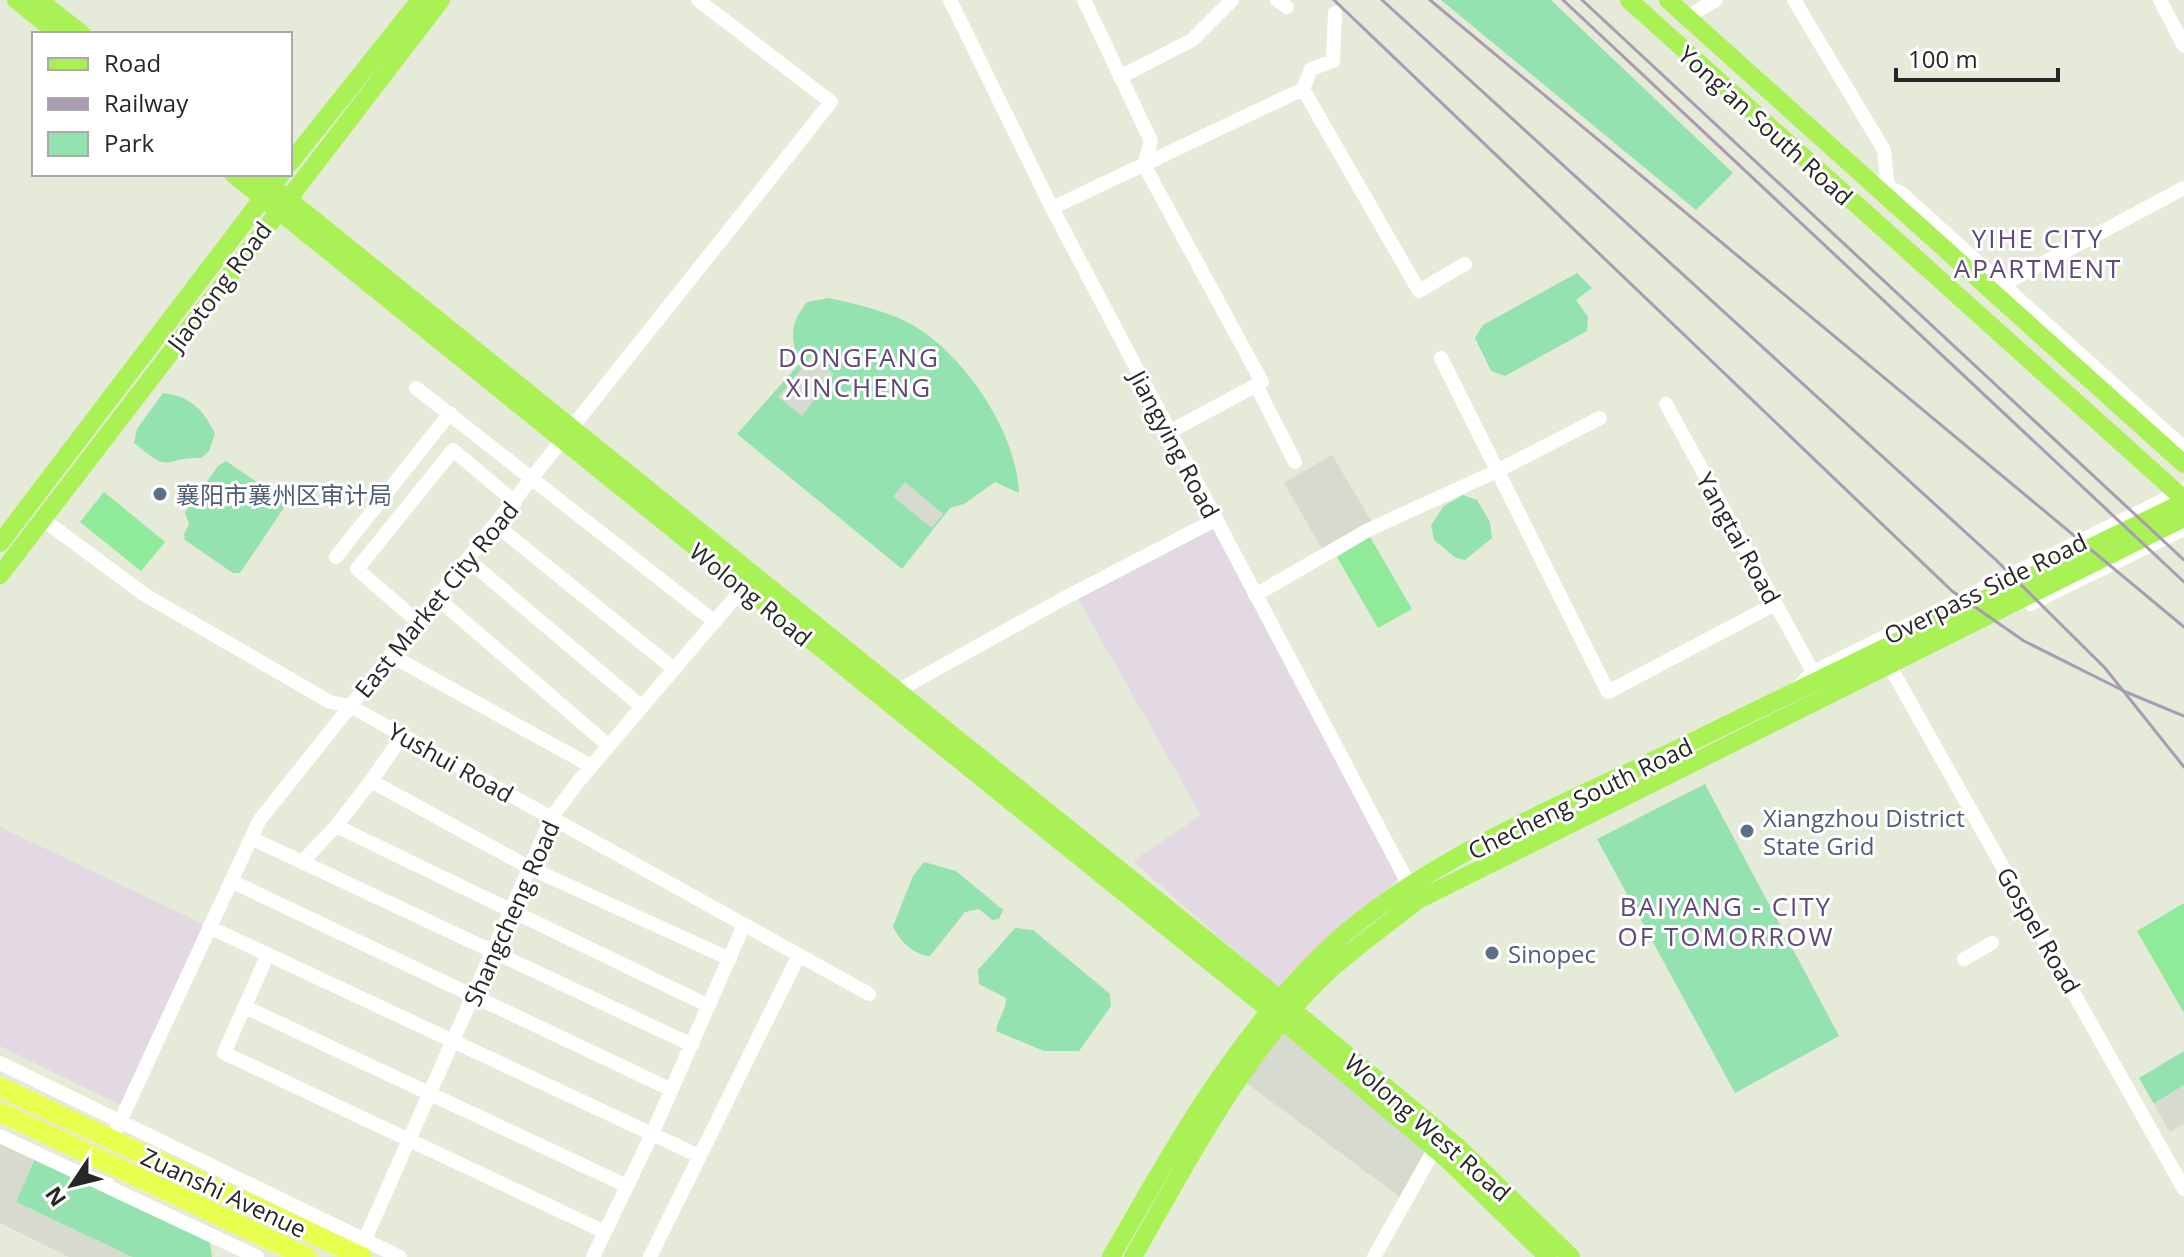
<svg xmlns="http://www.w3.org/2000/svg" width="2184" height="1257" font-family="'Open Sans','Noto Sans SC',sans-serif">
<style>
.industrial{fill:#e2d9e2}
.green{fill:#93e2af}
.pitch{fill:#8fea99}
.plaza{fill:#d7dbcf}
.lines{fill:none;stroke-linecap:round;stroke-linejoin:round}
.minor{stroke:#fff;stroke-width:14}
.major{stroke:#aaf156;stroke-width:18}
.highway{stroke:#e9ff4f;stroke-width:20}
.rail{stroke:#a89bb2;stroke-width:3}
.service-dot{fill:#5c6f8a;stroke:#fff;stroke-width:3}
.labels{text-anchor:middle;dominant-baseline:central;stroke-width:6;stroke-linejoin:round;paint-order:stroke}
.street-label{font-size:24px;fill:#272727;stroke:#fff}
.service-label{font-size:24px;fill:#4e5e75;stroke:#fff;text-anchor:start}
.neighbourhood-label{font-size:26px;letter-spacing:2px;fill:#604878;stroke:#fff}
</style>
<rect width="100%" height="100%" fill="#e6ead8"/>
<!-- industrial -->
<path class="industrial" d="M1212 528 1399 878 1287 976 1280 990 1133 861 1201 815 1077 597Z
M0 827 209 927 127 1108 0 1046Z"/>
<!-- green -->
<path class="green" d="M1441 0H1551L1733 173 1696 210Z
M1577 273 1592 288 1576 300 1588 317 1587 331 1505 376 1491 371 1475 338 1483 325Z
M829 298C855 304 883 310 907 322 963 351 1017 432 1019 493L995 482 964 504 950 508 902 569 737 434 800 363C790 337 789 325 807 302Z
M163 393C190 396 204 410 215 434L209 451 201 458C160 457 174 476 134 443L137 429Z
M226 461 283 500 285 506 240 573H233L185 540 184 534 189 524 185 512 218 466Z
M1463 495 1477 500 1490 522 1492 538 1465 560 1456 558 1434 540 1431 525 1444 506Z
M1705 784 1839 1036 1735 1093 1597 839Z
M924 862 956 871 1003 910 999 919 992 920 979 909 965 912 930 956C914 955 899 941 893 926L913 876Z
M1015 928 1033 930 1110 994 1111 1006 1079 1051H1044L996 1031C998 1018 1006 1011 1006 998L979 984 978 970Z
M2184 1051V1085L2154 1104 2139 1078Z
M37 1153 209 1235 212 1257H132L16 1202Z"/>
<!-- pitch -->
<path class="pitch" d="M104 492 165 542 141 571 80 522Z
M1370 537 1412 609 1378 628 1337 557Z
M2184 903V1013L2137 931Z"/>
<!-- plaza -->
<path class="plaza" d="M812 356 834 374 802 416 778 397Z
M1332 455 1375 527 1325 554 1284 483Z
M905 482 943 514 932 528 893 497Z
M1283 1021 1435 1148 1405 1201 1241 1079Z
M2184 1085V1124L2170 1132 2154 1104Z
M0 1136 37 1153 16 1202 132 1257H69L0 1223Z"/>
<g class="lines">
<!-- minor -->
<path class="minor" d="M950 0 1052 208 1409 885
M1084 0 1151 141 1144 165 1262 382 1169 432
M1277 0 1287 7
M1794 0 1884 150 1888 188
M2160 0 2184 46
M1687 17 1716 0
M1120 77 1192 40 1232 0
M1303 89 1311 69 1333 61 1335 13
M1877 182 1901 193 2184 448
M1052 208 1303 89 1419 291 1465 264
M2002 285 2184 188
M1441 358 1608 692 1775 604
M1256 385 1295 462
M416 388 715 622
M1666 404 1813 672
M41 518 145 595 330 702 350 706 869 994
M496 525 674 669
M336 557 450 413
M468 560 642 707
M1255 595 1368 530 1497 471 1600 418
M437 598 609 746
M2030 604 2184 529
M418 622 357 569 453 450 515 502
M390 655 591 766
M1893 672 2184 1189
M1797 688 1813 672 2184 490
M899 690 1059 601 1215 520
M371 781 403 735
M336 826 371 781 530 868 730 959
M251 838 692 1045
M302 862 336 826 709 1006
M231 881 672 1090
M209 927 699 1156
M268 954 224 1053 605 1232
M1964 959 1992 943
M245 1007 627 1186
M0 1063 400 1257
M0 1136 257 1257
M112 1139 259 821 831 102 698 0
M358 1255 552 817 578 782 743 588
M593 1257 652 1134 744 925
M650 1257 799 955
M1374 1257 1435 1148"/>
<!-- major -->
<path class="major" d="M16 0 59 34
M39 0 82 34
M1629 0 2184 499
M1668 0 2184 464
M290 163 420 0
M233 174 1283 1021 1447 1159 1548 1257
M257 174 1282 1001 1458 1147 1571 1257
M0 543 281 174
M0 575 441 0
M1111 1257C1171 1151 1231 1045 1318 958 1412 864 1561 806 1679 748 1848 667 2016 584 2184 502
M1133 1257C1189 1159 1247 1046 1331 969 1358 945 1389 923 1418 900L2184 518"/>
<!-- highway -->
<path class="highway" d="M0 1087 362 1257
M0 1112 307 1257"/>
<!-- rail -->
<path class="rail" d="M1334 0 1952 591 2024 641 2126 692 2184 716
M1382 0 1996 560 2105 668 2184 767
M1430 0 2184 627
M1563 0 2184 582
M1582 0 2184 560"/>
</g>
<!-- markers -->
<g class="service-dot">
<circle cx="160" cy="494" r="8"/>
<circle cx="1747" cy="831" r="8"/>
<circle cx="1492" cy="953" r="8"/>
</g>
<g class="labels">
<!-- street labels -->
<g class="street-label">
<text transform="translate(1766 125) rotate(42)">Yong'an South Road</text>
<text transform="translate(219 286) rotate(-53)">Jiaotong Road</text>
<text transform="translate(1175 444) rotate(62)">Jiangying Road</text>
<text transform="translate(1739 538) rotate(61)">Yangtai Road</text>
<text transform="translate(1985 588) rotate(-26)">Overpass Side Road</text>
<text transform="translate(751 594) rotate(39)">Wolong Road</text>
<text transform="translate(436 599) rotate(-51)">East Market City Road</text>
<text transform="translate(451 762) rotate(29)">Yushui Road</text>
<text transform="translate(1580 798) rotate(-26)">Checheng South Road</text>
<text transform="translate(511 913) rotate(-66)">Shangcheng Road</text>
<text transform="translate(2039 930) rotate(60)">Gospel Road</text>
<text transform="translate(1428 1127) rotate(41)">Wolong West Road</text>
<text transform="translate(224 1192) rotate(25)">Zuanshi Avenue</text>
</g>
<!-- service labels -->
<g class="service-label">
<text x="176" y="494">襄阳市襄州区审计局</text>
<text x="1763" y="817">Xiangzhou District<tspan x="1763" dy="28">State Grid</tspan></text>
<text x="1508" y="953">Sinopec</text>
</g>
<!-- neighbourhood labels -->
<g class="neighbourhood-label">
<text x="2038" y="238">YIHE CITY<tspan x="2038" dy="30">APARTMENT</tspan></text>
<text x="859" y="357">DONGFANG<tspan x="859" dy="30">XINCHENG</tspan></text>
<text x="1726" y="906">BAIYANG - CITY<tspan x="1726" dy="30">OF TOMORROW</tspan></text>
</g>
</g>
<!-- legend -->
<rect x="32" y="32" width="260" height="144" fill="#ffffff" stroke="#a9a9a9" stroke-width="2"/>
<rect x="48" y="58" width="40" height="12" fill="#aaf156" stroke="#a9a9a9" stroke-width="2"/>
<text x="104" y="72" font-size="24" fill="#272727">Road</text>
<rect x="48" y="98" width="40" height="12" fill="#a89bb2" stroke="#a9a9a9" stroke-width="2"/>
<text x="104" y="112" font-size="24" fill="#272727">Railway</text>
<rect x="48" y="132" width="40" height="24" fill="#93e2af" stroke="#a9a9a9" stroke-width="2"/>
<text x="104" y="152" font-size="24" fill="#272727">Park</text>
<!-- north arrow -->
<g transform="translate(72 1185) rotate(235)" stroke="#ffffff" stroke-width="6" paint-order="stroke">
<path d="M0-6L14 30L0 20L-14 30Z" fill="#272727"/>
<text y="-12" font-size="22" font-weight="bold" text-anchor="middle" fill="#272727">N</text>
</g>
<!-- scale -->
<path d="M1896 68v12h162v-12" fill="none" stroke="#272727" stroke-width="4"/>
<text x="1908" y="68" font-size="24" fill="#272727" stroke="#ffffff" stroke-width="6" paint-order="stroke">100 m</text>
</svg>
